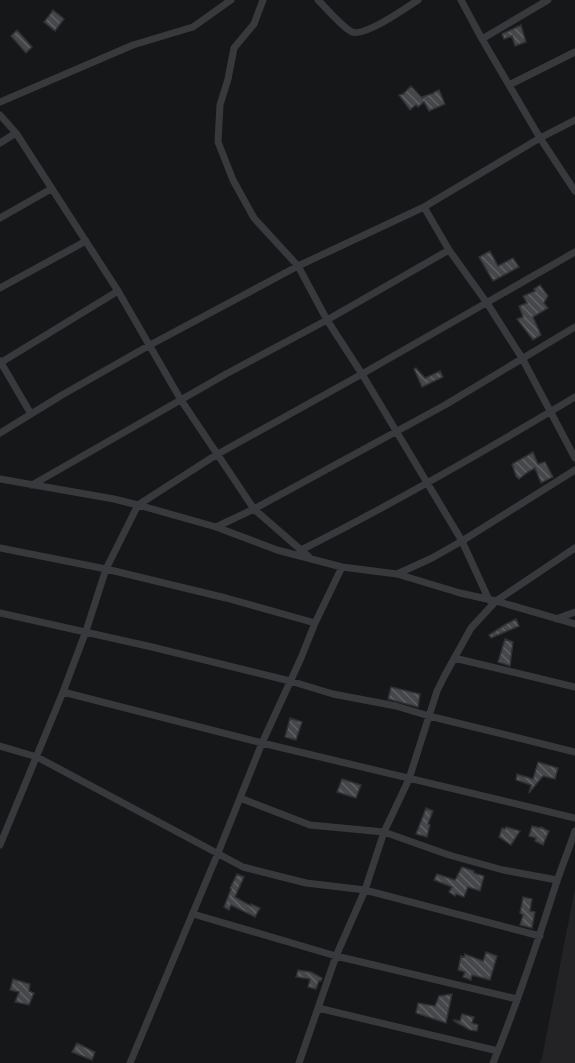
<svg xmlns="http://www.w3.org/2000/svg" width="575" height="1063" font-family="'Alegreya Sans',sans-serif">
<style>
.built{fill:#232325}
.building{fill:url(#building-back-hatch);stroke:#313134;stroke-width:1.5}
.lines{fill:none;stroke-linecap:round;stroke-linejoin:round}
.minor{stroke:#38393d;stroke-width:7}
</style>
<defs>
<pattern id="building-back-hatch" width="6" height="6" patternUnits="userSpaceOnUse" patternTransform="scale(1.5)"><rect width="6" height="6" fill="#46474b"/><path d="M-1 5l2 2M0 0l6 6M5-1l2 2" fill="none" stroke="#5e5f63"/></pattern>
</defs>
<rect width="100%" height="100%" fill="#161718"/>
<!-- built -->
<path class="built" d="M575 888V1063H539L542 1058Z"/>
<!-- building -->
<path class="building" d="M53 10 64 19 55 31 44 22Z
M521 25 526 42 515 46 512 36 504 39 502 34Z
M17 30 32 47 26 53 11 36Z
M411 86 423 99 422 97 434 93V92L439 90 445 104 429 111 424 102 418 107 416 105 410 110 399 95 403 94Z
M490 251 498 266 513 258 519 267 493 281 479 257Z
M540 285 548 296 544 303 548 308 533 317 541 335 533 340 517 319 523 317 519 306 527 303 523 296 535 291 534 289Z
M416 368 425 378 440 371 443 377 422 387 414 369Z
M533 452 538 464 545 462 553 477 541 483 535 468 528 472 519 479 516 476 512 464Z
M516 619 519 626 491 638 489 635 506 624Z
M505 639 513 642 510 666 498 662Z
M391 687 420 694 418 707 388 699Z
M290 718 302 722 296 740 285 737Z
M538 762 558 768 555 779 543 776 529 793 531 785 516 780 517 774 533 779Z
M342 779 361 785 356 798 337 792Z
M426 808 433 811 428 824 430 825 427 837 416 834Z
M532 826 541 828V827L549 831 543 845 535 841 536 838 529 836Z
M506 827 520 831 511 845 499 837 502 828 505 829Z
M462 867 474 871V873L484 876 480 891 468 887 464 897 456 894 455 896 449 892 452 887 434 880 437 874 455 880Z
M237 874 244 877 235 897 251 906V904L260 908 255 917 231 905 229 910 224 907 231 889 230 888Z
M523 897 532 899 530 911 535 912 532 928 520 925 523 915 520 913Z
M486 952 497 956 490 980 472 975 471 980 463 977 465 972 458 970 461 956 464 957 465 954 483 961Z
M298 970 311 972 322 978 321 981H319L316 989 308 987 310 979 296 977Z
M13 979 30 984 29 991 34 993 29 1005 15 1002 19 992 10 990Z
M452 994 446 1023 416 1013 418 1003 435 1006 439 996Z
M462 1014 474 1017 472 1023 478 1025 477 1031 470 1030 454 1021V1020L460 1021Z
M77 1043 95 1052 92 1060 72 1052Z"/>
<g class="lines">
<!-- minor -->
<path class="minor" d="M263 0 254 24 234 48 228 79 220 105 218 142 233 180 254 218 298 266 327 320 362 374 462 541 489 600
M318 0C326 8 342 27 352 32 365 37 406 8 418 0
M461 0 482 39 548 0
M482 39 540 138 575 191
M509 85 575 52
M0 102 133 45 193 27 231 0
M0 115 16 133 118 291 181 400 254 509 309 557
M0 143 16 133
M424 207 449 250 487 303 522 358 575 458
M0 218 51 189
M0 288 86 241
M0 361 31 414
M0 363 118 291
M0 433 62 395 150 345 298 266 424 207 540 138 575 120
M0 479 114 499 138 505 216 527 277 550 342 567 397 574 460 593 496 601 575 624
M32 485 226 374 327 320 449 250
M216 527 254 509 445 405 575 327
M0 548 106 569 226 598 315 623
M301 550C395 503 485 451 575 397
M397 574 432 558 462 541 575 470
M0 613 152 647 290 681 333 694 396 706 429 716 575 752
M556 619 575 612
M454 658 575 687
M63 692 262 743 575 818
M0 746 37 757 243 867 306 883 365 890 540 936
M240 798 310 825 384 832 449 855 503 870 557 880
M0 845 63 692 86 631 106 569 138 505 216 455 362 374 575 252
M193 914 336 956 517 999
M318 1008 498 1051
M130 1063 218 853 262 743 301 658 315 623 342 567
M299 1063 336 956 365 890 384 832 409 779 437 691 445 675 471 628 496 601 575 548
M493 1063C517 1004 537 944 556 884 562 866 569 849 575 831"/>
</g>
</svg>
